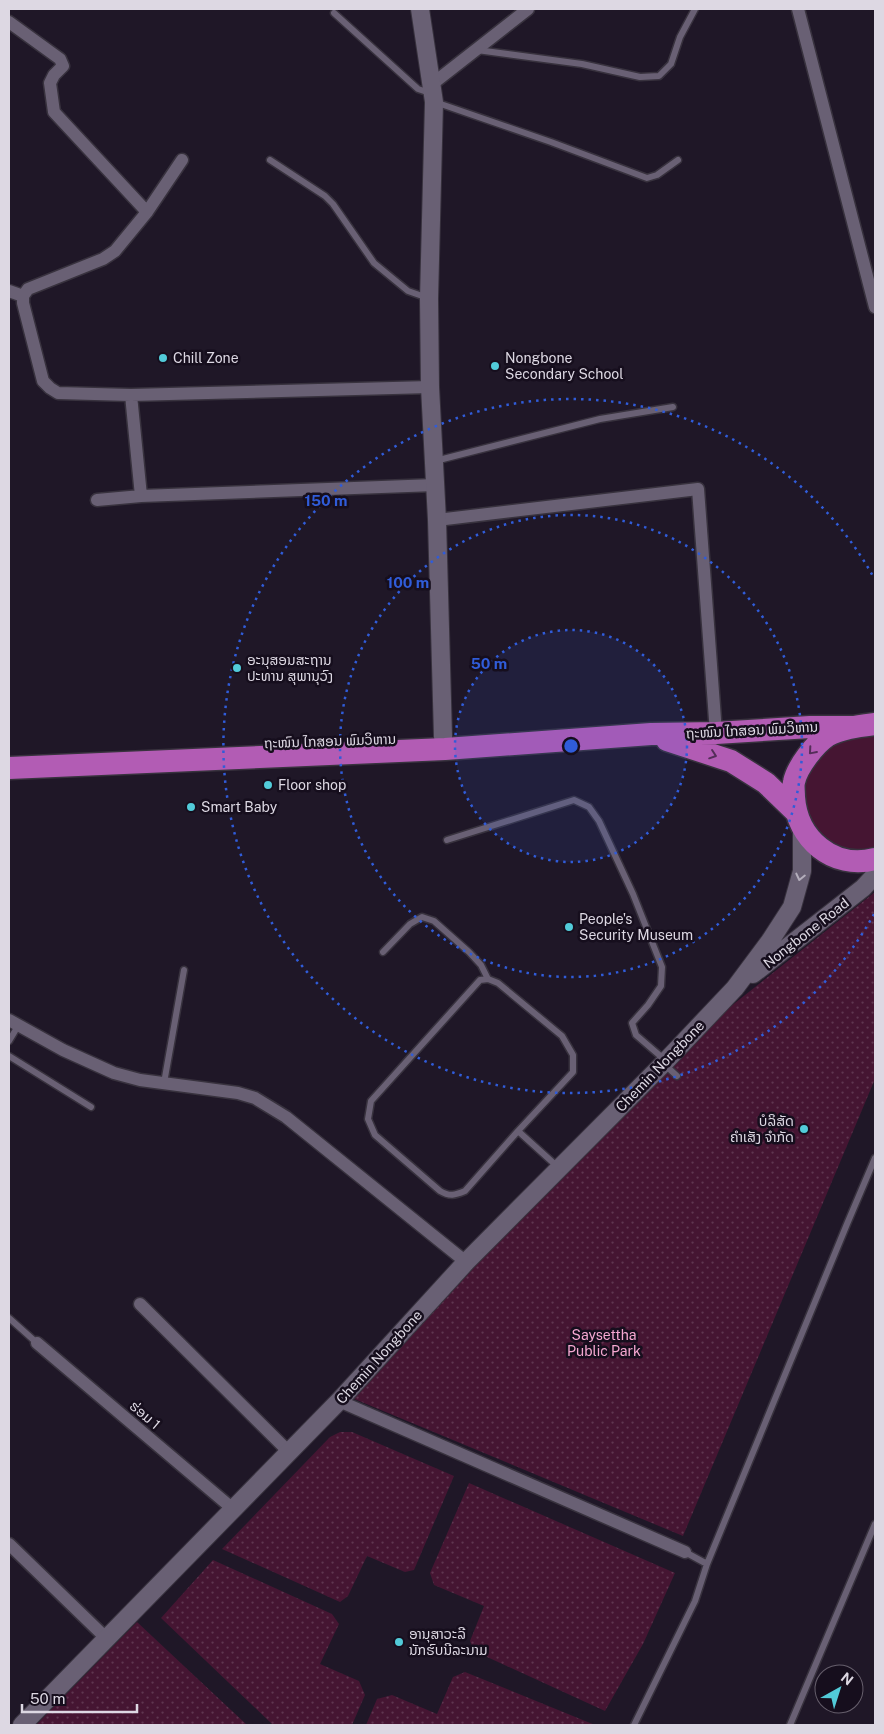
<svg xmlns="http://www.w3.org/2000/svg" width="884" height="1734" font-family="'Public Sans','Noto Sans Lao',sans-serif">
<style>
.green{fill:#451532}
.park{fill:url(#park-dots)}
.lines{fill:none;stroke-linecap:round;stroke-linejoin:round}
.lane-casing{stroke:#38323e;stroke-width:9}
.street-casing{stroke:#38323e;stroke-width:15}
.secondary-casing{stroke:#38323e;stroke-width:20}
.highway-casing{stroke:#38323e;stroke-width:25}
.lane{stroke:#696074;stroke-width:6}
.street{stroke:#696074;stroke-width:12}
.secondary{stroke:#696074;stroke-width:18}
.highway{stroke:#b25cb4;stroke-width:22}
.oneway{stroke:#542d59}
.oneway2{stroke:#b4aebc}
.ring{fill:none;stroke:#305cd9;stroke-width:2.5;stroke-dasharray:2.5 5}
.poi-dot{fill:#52cbd9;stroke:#160e1d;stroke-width:2}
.labels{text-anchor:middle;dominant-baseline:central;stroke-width:5;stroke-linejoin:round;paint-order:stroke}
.poi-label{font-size:14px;fill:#ddd8e3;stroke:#160e1d;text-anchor:start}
.street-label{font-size:14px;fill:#ddd8e3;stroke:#160e1d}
.park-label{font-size:14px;fill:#f5a7d1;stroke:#160e1d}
.centre{fill:#305cd9;stroke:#160e1d;stroke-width:2.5}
.ring-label{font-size:15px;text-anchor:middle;font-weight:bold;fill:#305cd9;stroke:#160e1d;stroke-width:5;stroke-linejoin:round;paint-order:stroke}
</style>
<defs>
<pattern id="park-dots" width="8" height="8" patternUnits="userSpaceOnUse" patternTransform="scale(1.25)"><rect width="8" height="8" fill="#451532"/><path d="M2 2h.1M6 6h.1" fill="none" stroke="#5f3650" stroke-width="1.8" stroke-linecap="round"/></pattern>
</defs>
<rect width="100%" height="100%" fill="#1f1727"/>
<!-- green -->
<path class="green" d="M875 728V855L827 847 799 811 808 765 829 741Z"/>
<!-- park -->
<path class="park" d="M875 892V1079L683 1536 352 1398 474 1263 610 1130 721 1014Z
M340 1432H352L454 1476 414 1570 405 1572 367 1556 348 1596 340 1602 222 1549 330 1437Z
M469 1483 675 1573 643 1644 605 1711 474 1651 470 1641 484 1606 434 1585 430 1573Z
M213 1560 332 1614 339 1624 320 1664 359 1681 365 1695 352 1725H273L161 1618Z
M137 1622 247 1725H36Z
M465 1672 595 1725H366L377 1699 392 1695 437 1714 453 1677Z"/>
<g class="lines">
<!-- lane casing -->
<g class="lane-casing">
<path id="lane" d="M334 13 418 89 430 93
M477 50 582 64 640 77 659 76 671 64 680 37 695 9
M435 102 551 142 647 178 657 175 678 160
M270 160 325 196 333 204 374 263 408 291 428 298
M435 461 600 419 673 407
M447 840 574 800 589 807 599 821 633 894 662 967 661 986 648 1005 632 1023 636 1035 665 1060
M383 952 410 924 422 917 434 921 469 952 481 965 488 979
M9 1041 18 1026
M9 1056 91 1107
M665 1065 677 1076
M164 1083 184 970
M518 1131 465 1191C455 1195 450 1197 440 1191L375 1135 368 1119 371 1101 480 980 488 979 498 983 562 1036 573 1055V1072L518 1131 559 1168
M9 1318 37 1343
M685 1552 707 1564
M634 1725 695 1601 707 1564 847 1224 875 1158
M790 1725 875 1524"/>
</g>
<!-- street casing -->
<g class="street-casing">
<path id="street" d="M798 9 875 307
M9 22 60 59 63 66 54 75 50 83 54 112 147 212
M431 85 528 9
M182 160 147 212 115 251 103 259 28 289 23 296V303L43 381 50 388 58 393 131 395 430 387
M9 291 23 296
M131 395 141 496
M97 500 141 496 435 485
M437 520 698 489 716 733
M9 1020 63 1050 114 1073 140 1080 238 1093 255 1098 286 1117 466 1262
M140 1304 289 1452
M37 1343 233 1509
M339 1401 685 1552
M9 1544 107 1639"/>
</g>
<!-- secondary casing -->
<g class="secondary-casing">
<path id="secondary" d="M420 9 434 102 429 299 430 387 437 520 443 737
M753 974 863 888 875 875
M22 1725 339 1401 466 1262 664 1063 735 988 770 941 792 907 802 871V828"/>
</g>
<!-- highway casing -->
<g class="highway-casing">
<path id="highway" d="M875 724C859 726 841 728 827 736 815 744 797 767 794 782 793 786 794 792 794 797 797 839 833 870 875 859
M667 740 731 761 766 783 795 811
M9 768 445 749 651 734 716 733 810 727H853"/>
</g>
<!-- lane -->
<use href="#lane" class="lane"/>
<!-- street -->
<use href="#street" class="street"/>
<!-- secondary -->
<use href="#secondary" class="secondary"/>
<!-- highway -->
<use href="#highway" class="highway"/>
</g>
<!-- one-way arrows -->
<defs><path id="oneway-chevron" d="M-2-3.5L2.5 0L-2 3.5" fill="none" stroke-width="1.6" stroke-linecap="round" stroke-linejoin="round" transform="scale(1.25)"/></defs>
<g class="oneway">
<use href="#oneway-chevron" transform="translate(812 751) rotate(131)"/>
<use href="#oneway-chevron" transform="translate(713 755) rotate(19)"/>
</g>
<use class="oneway2" href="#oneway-chevron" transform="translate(800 877) rotate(103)"/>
<!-- distance rings -->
<circle cx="571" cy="746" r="116" fill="#305cd9" fill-opacity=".12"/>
<g class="ring">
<circle cx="571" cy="746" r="116"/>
<circle cx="571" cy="746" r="231"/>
<path d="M874 914A347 347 0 1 1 874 578"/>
</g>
<!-- markers -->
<g class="poi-dot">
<circle cx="163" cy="358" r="5"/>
<circle cx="495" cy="366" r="5"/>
<circle cx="237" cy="668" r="5"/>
<circle cx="268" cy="785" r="5"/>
<circle cx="191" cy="807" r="5"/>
<circle cx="569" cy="927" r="5"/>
<circle cx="804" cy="1129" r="5"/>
<circle cx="399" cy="1642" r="5"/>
</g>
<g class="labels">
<!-- poi labels -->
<g class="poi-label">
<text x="173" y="358">Chill Zone</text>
<text x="505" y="358">Nongbone<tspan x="505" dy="16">Secondary School</tspan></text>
<text x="247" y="660">ອະນຸສອນສະຖານ<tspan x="247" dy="16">ປະທານ ສຸພານຸວົງ</tspan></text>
<text x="278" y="785">Floor shop</text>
<text x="201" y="807">Smart Baby</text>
<text x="579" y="919">People's<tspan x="579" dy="16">Security Museum</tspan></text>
<text x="794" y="1121" text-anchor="end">ບໍລິສັດ<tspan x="794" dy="16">ຄຳເສັງ ຈຳກັດ</tspan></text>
<text x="409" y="1634">ອານຸສາວະລີ<tspan x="409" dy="16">ນັກຮົບນີລະນາມ</tspan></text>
</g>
<!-- street labels -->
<g class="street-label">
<text transform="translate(752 730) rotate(-3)">ຖະໜົນ ໄກສອນ ພົມວິຫານ</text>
<text transform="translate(330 741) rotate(-2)">ຖະໜົນ ໄກສອນ ພົມວິຫານ</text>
<text transform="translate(806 933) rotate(-38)">Nongbone Road</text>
<text transform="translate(660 1066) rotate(-46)">Chemin Nongbone</text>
<text transform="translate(379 1357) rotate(-48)">Chemin Nongbone</text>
<text transform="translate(145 1415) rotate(40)">ຮ່ອມ 1</text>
</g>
<!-- park labels -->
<g class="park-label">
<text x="604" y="1335">Saysettha<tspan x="604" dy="16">Public Park</tspan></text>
</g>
</g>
<circle cx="571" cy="746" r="8" class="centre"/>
<g class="ring-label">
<text x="326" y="506">150 m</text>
<text x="408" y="588">100 m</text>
<text x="489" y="669">50 m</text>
</g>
<!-- border -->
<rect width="884" height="1734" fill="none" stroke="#ddd8e3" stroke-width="20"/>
<!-- north arrow -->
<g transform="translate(839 1689) rotate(39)"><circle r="24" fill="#160e1d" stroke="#665f6c"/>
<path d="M0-4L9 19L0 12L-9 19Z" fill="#52cbd9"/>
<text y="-8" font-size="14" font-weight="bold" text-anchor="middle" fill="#ddd8e3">N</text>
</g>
<!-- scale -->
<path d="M22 1704v8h115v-8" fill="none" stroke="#ddd8e3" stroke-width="2.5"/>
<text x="30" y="1704" font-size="15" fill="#ddd8e3" stroke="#160e1d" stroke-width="4" paint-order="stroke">50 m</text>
</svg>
